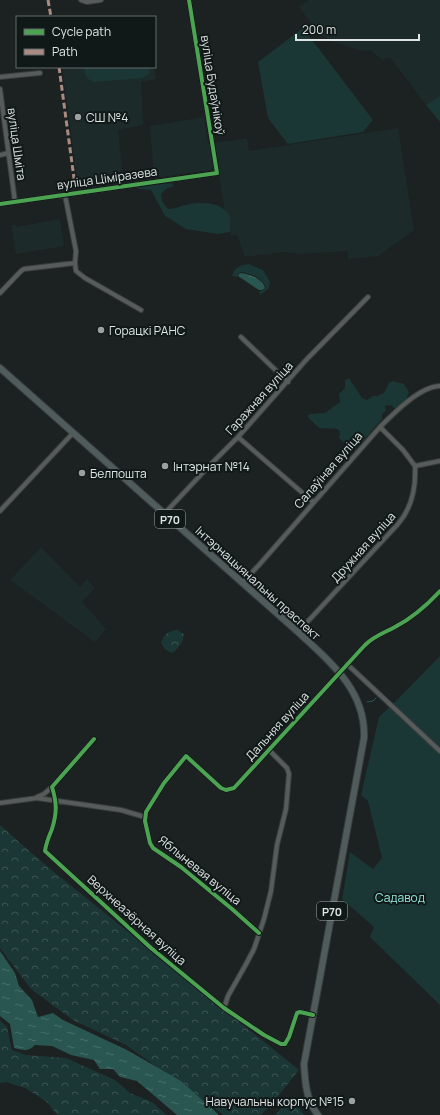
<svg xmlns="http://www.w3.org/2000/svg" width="440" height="1115" font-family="Manrope,sans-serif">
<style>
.built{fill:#1c2b29}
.green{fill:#1b3735}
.forest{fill:url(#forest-crowns)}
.water{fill:url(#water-ripples)}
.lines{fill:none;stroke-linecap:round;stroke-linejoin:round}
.stream{stroke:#295651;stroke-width:1}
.minor-casing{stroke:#393e3e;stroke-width:6}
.primary-casing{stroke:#393e3e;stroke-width:8}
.minor{stroke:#575b5a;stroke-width:4}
.primary{stroke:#4f5c5b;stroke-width:6}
.quiet{stroke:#a88b81;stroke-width:3;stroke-dasharray:6 3;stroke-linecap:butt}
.cycleway-casing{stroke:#111918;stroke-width:6}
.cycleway{stroke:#4ca352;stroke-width:4}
.poi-dot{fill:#9ba0a0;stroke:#111918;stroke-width:1.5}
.labels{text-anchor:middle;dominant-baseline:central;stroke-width:4;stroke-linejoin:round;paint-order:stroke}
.shield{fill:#111918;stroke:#a1a8a7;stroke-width:1}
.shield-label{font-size:11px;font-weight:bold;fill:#dfe5e4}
.street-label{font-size:12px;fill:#dfe5e4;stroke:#111918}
.poi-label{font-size:12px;fill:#dfe5e4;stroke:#111918;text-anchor:start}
.park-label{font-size:12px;fill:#91e7dd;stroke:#111918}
</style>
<defs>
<pattern id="forest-crowns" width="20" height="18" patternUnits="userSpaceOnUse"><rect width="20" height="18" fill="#1b3735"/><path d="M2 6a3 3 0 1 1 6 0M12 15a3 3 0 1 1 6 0" fill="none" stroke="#3c5452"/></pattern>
<pattern id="water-ripples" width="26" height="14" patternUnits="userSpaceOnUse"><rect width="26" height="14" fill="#295651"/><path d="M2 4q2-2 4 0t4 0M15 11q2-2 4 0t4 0" fill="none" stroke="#486e6a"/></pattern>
</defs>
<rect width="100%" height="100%" fill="#1c2121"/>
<!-- built -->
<path class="built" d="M309 0H440V96L426 105 390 57 382 60 371 50 361 51 334 42 319 34 299 7Z
M62 67H154L156 79 141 82 143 125 118 130 123 178 78 186Z
M204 117 208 144 247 138 249 151 398 128 414 230 378 256 348 259V251L302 254 283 252 245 257 237 235 231 236 228 212H225L218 169 154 178 150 126Z
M60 219 64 246 16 254 11 225H16V227Z
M41 547 80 587 87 579 95 588 82 602 106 629 95 642 10 580Z"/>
<!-- green -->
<path class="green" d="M303 28 373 120 363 132 288 144 268 118 258 62Z
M84 67H150V68L149 74 142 78 94 82C86 79 85 75 84 67Z
M440 96V122L426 105Z
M171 183 174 186 166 189 161 194 162 201 168 209C176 209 182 205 190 204 202 202 219 202 228 213 231 218 230 226 230 232L218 234 186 229 165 216 151 190 139 189 135 187Z
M249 264 263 270 270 282 268 289 260 295 259 292 266 288C263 278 250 273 240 272L237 277 232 276C234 267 241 265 249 264Z
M349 378 362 398 367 400 373 396H377L384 393 389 383 393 381 404 384 409 392 406 400 395 409 391 405 385 406 386 411 382 414V419L355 450 350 448 339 438 340 432 338 429 319 428 307 416 311 414 325 413 340 402 339 394 345 388V380Z
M440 656V1005L370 937 374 927 342 899 350 852 373 869 382 858 368 801 361 795 379 717 398 699Z"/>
<!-- forest -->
<path class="forest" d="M177 630 184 634C184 641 177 651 171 653L165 649 161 643C164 634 168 631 177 630Z
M0 825 43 863 299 1070 275 1100 261 1115H224L126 1045 73 1020 31 989 0 948Z
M0 1020 7 1027 12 1050 26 1055 66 1058 115 1080 130 1093 152 1102 167 1115H57L47 1102 25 1088 6 1082 0 1083Z
M291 1097 304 1115H275Z"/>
<!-- water -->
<path class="water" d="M240 273C249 274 262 278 265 288L262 290H259L238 276Z
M0 951 15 973 19 986 32 1000 38 1017 53 1013 63 1020 127 1050 181 1081 218 1114V1115H177L137 1081 120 1077 113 1069H100L94 1060 71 1055 52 1046 35 1045C29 1052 22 1050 14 1048L10 1024 0 1016Z"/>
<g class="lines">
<!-- stream -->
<path class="stream" d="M367 702 373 701 376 698"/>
<!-- minor casing -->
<g class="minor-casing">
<path id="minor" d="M81 0 87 2 101 0
M0 77 40 73
M0 89 15 202
M0 155 8 153
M65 195 76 251 75 263 76 271 85 278 141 310
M0 204 217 173 189 0
M0 293 21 271 24 269 75 263
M241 337 288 382
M238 437 313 502
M415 466 440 461
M0 511 73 433
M164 514 210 465 238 437 306 360 368 297
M242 583 259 565 380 427C393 414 420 386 440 386
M298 632 398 524C412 508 416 486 415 466L403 450 380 427
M347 664 440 751
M94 739 52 787C57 803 57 813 52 829 49 836 46 843 45 851L151 948 224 1008 264 1035 281 1044H285L289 1037 297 1013 300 1012 313 1015
M37 797 44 794 52 787
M0 803 37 798 121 810 145 817
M259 933 232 909 181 867 153 848 150 843 145 821 146 812 164 783 186 756 221 788 226 790 234 788 365 645C374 636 384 633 395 627 412 618 427 605 440 591
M224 1008 228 996 245 966 254 949 264 919 271 891 277 845 286 809 289 774 287 768 269 750"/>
</g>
<!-- primary casing -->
<g class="primary-casing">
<path id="primary" d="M0 368 298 632C330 662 366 690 364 738L304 1064C305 1082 306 1100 318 1115"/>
</g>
<!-- minor -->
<use href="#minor" class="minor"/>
<!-- primary -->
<use href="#primary" class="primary"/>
<!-- quiet -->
<path class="quiet" d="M48 0 51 17
M59 67 76 193"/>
<!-- cycleway casing -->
<g class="cycleway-casing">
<path id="cycleway" d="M0 204 217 173 189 0
M94 739 52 787C57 803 57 813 52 829 49 836 46 843 45 851L151 948 224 1008 264 1035 281 1044H285L289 1037 297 1013 300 1012 313 1015
M259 933 232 909 181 867 153 848 150 843 145 821 146 812 164 783 186 756 221 788 226 790 234 788 365 645C374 636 384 633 395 627 412 618 427 605 440 591"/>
</g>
<!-- cycleway -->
<use href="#cycleway" class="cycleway"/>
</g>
<!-- markers -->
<g class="poi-dot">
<circle cx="78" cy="117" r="4"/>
<circle cx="101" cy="330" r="4"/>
<circle cx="165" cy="466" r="4"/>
<circle cx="82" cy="473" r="4"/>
<circle cx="352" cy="1101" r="4"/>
</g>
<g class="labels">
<!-- shield labels -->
<g class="shield">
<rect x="155" y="510" width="30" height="18" rx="3"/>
<rect x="317" y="902" width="30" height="18" rx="3"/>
</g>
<g class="shield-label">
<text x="170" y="519">Р70</text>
<text x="332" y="911">Р70</text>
</g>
<!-- street labels -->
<g class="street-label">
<text transform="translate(213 85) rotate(81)">вуліца Будаўнікоў</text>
<text transform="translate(17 144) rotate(82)">вуліца Шміта</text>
<text transform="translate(107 178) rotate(-8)">вуліца Ціміразева</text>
<text transform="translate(259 398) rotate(-48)">Гаражная вуліца</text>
<text transform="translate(328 470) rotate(-49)">Салаўіная вуліца</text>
<text transform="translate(363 547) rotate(-48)">Дружная вуліца</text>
<text transform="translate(258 583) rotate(42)">Інтэрнацыянальны праспект</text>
<text transform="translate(277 726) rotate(-48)">Дальняя вуліца</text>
<text transform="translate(200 870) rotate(39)">Яблыневая вуліца</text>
<text transform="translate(137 920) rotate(42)">Верхнеазёрная вуліца</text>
</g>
<!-- poi labels -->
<g class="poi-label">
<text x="86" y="117">СШ №4</text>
<text x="109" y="330">Горацкі РАНС</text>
<text x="173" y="466">Інтэрнат №14</text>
<text x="90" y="473">Белпошта</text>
<text x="344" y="1101" text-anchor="end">Навучальны корпус №15</text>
</g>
<!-- park labels -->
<g class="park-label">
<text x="400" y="897">Садавод</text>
</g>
</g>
<!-- legend -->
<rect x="16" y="16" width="140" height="52" fill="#111918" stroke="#636b6a"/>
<rect x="24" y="29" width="20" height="6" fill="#4ca352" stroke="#636b6a"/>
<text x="52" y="36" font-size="12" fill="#dfe5e4">Cycle path</text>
<rect x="24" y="49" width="20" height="6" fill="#a88b81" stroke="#636b6a"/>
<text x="52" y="56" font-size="12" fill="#dfe5e4">Path</text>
<!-- scale -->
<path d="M296 34v6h123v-6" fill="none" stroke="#dfe5e4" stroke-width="2"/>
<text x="302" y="34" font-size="12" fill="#dfe5e4" stroke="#111918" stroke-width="3" paint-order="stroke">200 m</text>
</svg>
